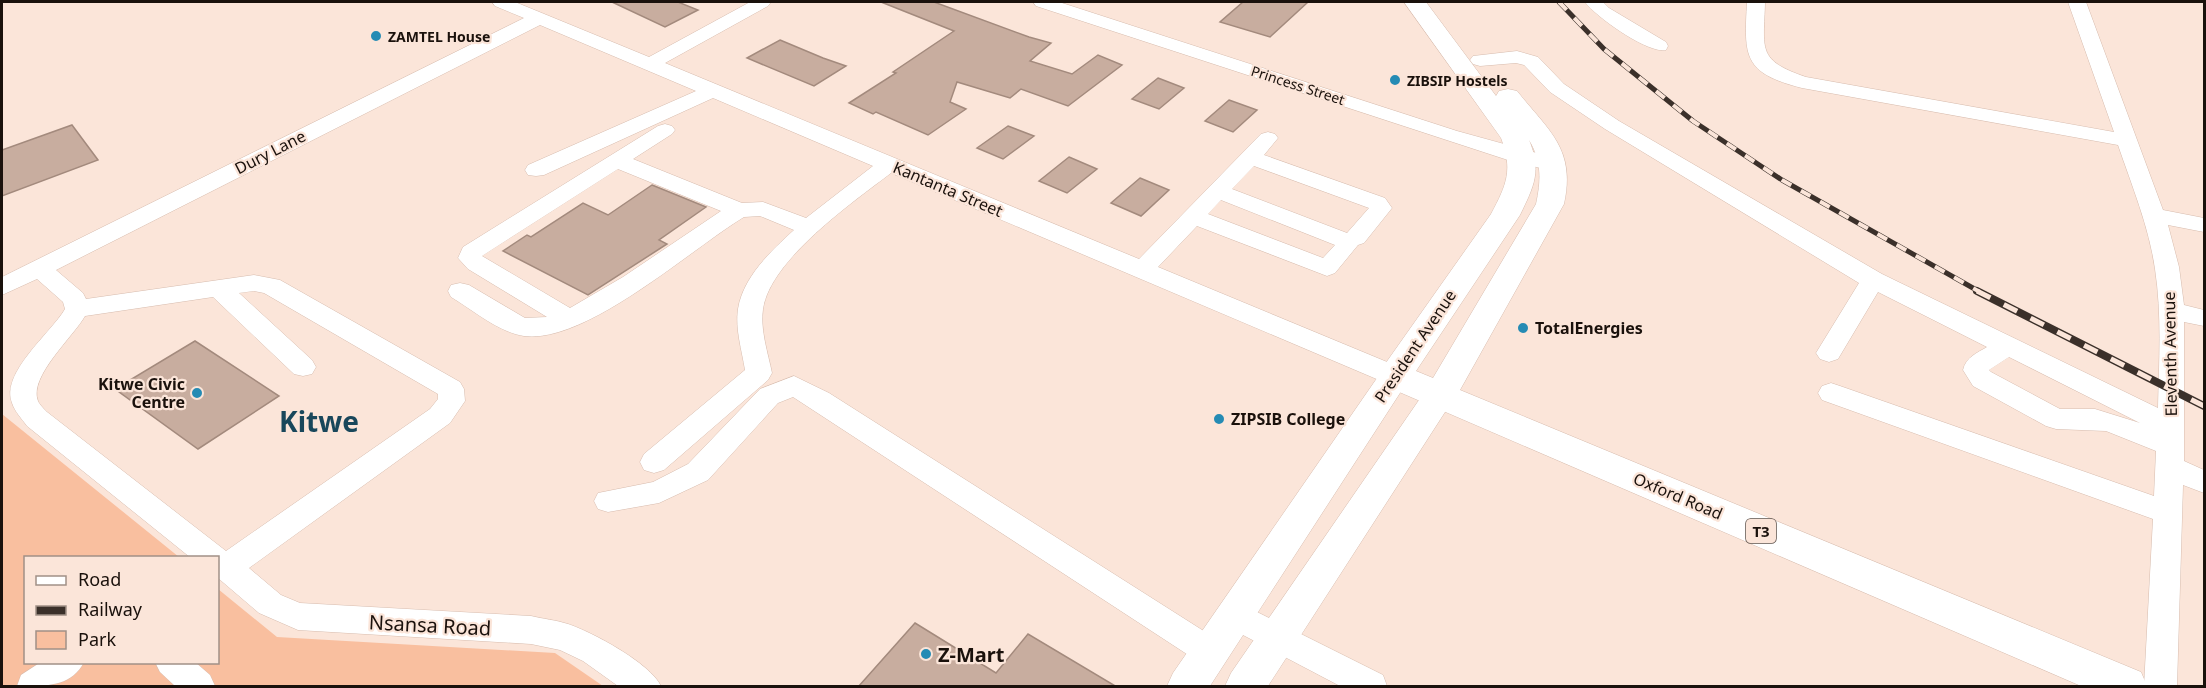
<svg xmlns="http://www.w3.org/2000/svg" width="2206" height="688" font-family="'Noto Sans',sans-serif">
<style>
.green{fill:#f9bf9f}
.building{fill:#c8ad9f;stroke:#a38a7d;stroke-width:1.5}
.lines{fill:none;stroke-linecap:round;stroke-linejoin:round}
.minor-casing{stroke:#d7bcae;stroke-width:1}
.major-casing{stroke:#d7bcae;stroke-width:1}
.highway-casing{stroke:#d7bcae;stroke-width:1}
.minor{fill:#fff;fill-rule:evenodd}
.major{fill:#fff;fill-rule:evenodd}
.highway{fill:#fff;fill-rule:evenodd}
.rail-far1-casing{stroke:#3b302a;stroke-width:5}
.rail-casing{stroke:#3b302a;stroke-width:8}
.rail-far1{stroke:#fbe5d9;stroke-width:4;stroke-dasharray:11;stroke-linecap:butt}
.rail{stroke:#fbe5d9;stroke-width:5;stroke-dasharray:15;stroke-linecap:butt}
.poi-dot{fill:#258bb4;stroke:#fbe5d9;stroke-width:2}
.labels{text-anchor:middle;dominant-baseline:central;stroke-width:4.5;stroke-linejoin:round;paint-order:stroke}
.far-poi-label{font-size:14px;font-weight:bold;fill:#1a110c;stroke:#fbe5d9;text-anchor:start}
.far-street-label{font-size:14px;fill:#1a110c;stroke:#fbe5d9}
.shield{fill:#fbe5d9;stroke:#5e514a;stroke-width:1.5}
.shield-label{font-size:15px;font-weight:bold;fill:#1a110c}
.street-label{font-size:16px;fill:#1a110c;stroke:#fbe5d9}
.poi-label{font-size:16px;font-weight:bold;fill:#1a110c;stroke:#fbe5d9;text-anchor:start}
.near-street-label{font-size:20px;fill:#1a110c;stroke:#fbe5d9}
.near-poi-label{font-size:20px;font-weight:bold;fill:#1a110c;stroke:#fbe5d9;text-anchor:start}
.town-label{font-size:28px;font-weight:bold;fill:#19475b;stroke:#fbe5d9}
</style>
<rect width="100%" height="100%" fill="#fbe5d9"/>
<!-- green -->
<path class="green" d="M2 414 179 557 26 558V662H218V589L277 637 555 653 603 686H2Z"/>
<!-- building -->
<path class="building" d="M612 2H678L698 10 665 27Z
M881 2H934L1029 37 1051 43 1030 61 1072 74 1098 55 1122 65 1068 106 1021 89 1010 98 957 82 950 102 966 109 928 135 876 112 873 114 849 103 896 73 893 72 954 31Z
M1243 2H1308L1270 37 1220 22Z
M780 40 823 58 846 66 814 86 747 58Z
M1158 78 1184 88 1159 109 1132 99Z
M1229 100 1257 110 1233 132 1205 121Z
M72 125 98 160 2 196V150Z
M1008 126 1034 136 1003 159 977 148Z
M1069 157 1097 169 1067 193 1039 181Z
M1140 178 1169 190 1141 216 1111 203Z
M652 185 706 207 659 240 667 244 588 295 503 251 527 235 531 237 583 203 608 215Z
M195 341 279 396 198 449 115 389Z
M915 623 996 673 1028 634 1117 687H858Z"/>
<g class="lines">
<!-- minor casing -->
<g class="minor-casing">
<path id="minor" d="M492 2H515L649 57 750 2H771L768 6 665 63 1139 259 1261 134 1268 132 1275 134 1278 138 1264 155 1385 198 1392 208 1364 243 1358 245 1335 273 1327 276 1197 226 1158 267 1404 369 1408 376 1404 383 1395 385 1386 383 891 173C853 202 770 260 763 309 760 330 768 353 772 373L768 380 664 470 654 473 644 470 640 462 644 454 745 370C742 351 735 329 738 309 743 277 771 251 794 230L760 216 744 217C691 249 586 344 524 336 498 332 473 310 451 297L448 291 451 285 460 283 469 285 525 318 547 317 468 269 458 258 463 247 658 126 665 124 672 126 675 130 672 134 633 159 742 203 763 202 806 218 873 166 713 98 544 175 536 176 528 175 525 170 528 165 696 91 540 25 56 270 83 293 86 299 254 275 280 280 460 382 464 389 465 401 450 423 249 568 281 595 300 603 531 616C543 619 556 620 568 624 592 632 650 663 661 686H618L583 661 560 650 531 644 298 630 259 613 218 578V558H191L27 426C22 419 15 412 12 403 0 373 51 333 65 309L63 302 37 279 2 295V277L524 18 495 6ZM1254 166 1369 208 1347 233 1232 189ZM618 169 721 211 623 277 570 308 482 256ZM1221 200 1335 245 1323 258 1208 214ZM254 291 264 293 438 394V399L430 409 226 551 47 412C44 409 39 404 38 401 28 377 74 336 85 316L213 297 294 374 303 376 312 374 316 367 312 360 239 293Z
M1033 2H1059L1457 131 1562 160 1565 165 1562 170 1554 171 1514 162 1036 6Z
M1585 2H1603L1609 8 1666 42 1668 46 1666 50C1648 54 1596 17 1585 2Z
M1747 2H1765C1764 49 1756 60 1806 77L2114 132 2068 2H2086L2163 210 2204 218V232L2168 225 2179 267 2184 305 2204 310V326L2184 322V461L2204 470V493L2183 485 2177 686H2144L2153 519 1822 400 1818 393 1822 386 1831 383 1840 386 2154 496 2156 451 2106 431 2056 429 2046 426 1973 386 1963 370C1966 357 1977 353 1987 347L1878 292 1838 359 1829 362 1820 359 1816 353 1859 283 1605 129 1550 92 1524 65 1516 63 1480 66 1473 64 1470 60 1473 56 1517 51 1538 57 1564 84 1619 121 1882 274 2158 408C2159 361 2162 315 2155 269 2149 227 2132 186 2118 145L1802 88C1743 73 1744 57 1747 2ZM2009 357 2140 423 2095 409H2060L1991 372 1989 370Z
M794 376 829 393 1221 642 1226 652 1221 662 1210 666 1199 662 793 397 778 403 708 480 659 503 608 512 598 509 594 501 598 493 653 482 688 464 760 389Z
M1235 601 1383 675 1387 686H1340L1224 625 1219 615 1224 605Z
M41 662H84C71 688 43 686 17 686L21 675Z
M155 662H195L210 675 215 686H175L160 672Z"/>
</g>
<!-- major casing -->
<g class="major-casing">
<path id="major" d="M1395 364 1406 368 1411 376 1210 686H1167L1173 673 1384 368Z
M1440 383 1452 387 1456 395 1268 686H1225L1231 673 1428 387Z"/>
</g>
<!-- highway casing -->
<g class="highway-casing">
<path id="highway" d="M1404 2H1426L1496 96 1499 91 1508 89 1517 91C1549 131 1576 149 1564 204L1460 390 2141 672 2147 686H2081L1383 385 1378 376 1383 367 1491 214C1507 184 1513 170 1501 138ZM1529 140C1542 161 1541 181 1536 204L1433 378 1416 371 1520 215C1534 186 1542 171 1529 140Z"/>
</g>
<!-- minor -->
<use href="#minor" class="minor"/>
<!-- major -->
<use href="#major" class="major"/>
<!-- highway -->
<use href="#highway" class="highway"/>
<!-- rail-far1 casing -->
<g class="rail-far1-casing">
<path id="rail-far1" d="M1559 2 1604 49 1693 121 1782 180 1980 292"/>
</g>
<!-- rail casing -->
<g class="rail-casing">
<path id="rail" d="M1977 291 2204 406"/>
</g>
<!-- rail-far1 -->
<use href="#rail-far1" class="rail-far1"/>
<!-- rail -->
<use href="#rail" class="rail"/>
</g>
<!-- markers -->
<g class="poi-dot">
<circle cx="376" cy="36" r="6"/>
<circle cx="1395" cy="80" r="6"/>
<circle cx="1523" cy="328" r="6"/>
<circle cx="197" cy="393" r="6"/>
<circle cx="1219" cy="419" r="6"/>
<circle cx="926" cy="654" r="6"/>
</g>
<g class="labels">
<!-- far-poi labels -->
<g class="far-poi-label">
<text x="388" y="36">ZAMTEL House</text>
<text x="1407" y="80">ZIBSIP Hostels</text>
</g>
<!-- far-street labels -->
<g class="far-street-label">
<text transform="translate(1298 85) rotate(18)">Princess Street</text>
</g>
<!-- shield labels -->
<rect class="shield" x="1746" y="519" width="30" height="24" rx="4.5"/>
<g class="shield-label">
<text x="1761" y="531">T3</text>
</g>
<!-- street labels -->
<g class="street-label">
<text transform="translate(270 152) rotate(-27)">Dury Lane</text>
<text transform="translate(948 189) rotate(23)">Kantanta Street</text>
<text transform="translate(1415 346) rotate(-56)">President Avenue</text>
<text transform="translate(2170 354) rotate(-91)">Eleventh Avenue</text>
<text transform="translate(1678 496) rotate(23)">Oxford Road</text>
</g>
<!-- poi labels -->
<g class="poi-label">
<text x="1535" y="328">TotalEnergies</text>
<text x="185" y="384" text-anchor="end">Kitwe Civic<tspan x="185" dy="18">Centre</tspan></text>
<text x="1231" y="419">ZIPSIB College</text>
</g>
<!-- near-street labels -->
<g class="near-street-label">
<text transform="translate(430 625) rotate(3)">Nsansa Road</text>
</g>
<!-- near-poi labels -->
<g class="near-poi-label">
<text x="938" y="654">Z-Mart</text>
</g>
<!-- town labels -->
<g class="town-label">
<text x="319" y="421">Kitwe</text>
</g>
</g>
<!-- border -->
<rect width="2206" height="688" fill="none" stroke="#1a110c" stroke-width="6"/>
<!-- legend -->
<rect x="24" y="556" width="195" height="108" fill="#fbe5d9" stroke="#a19087" stroke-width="1.5"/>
<rect x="36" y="576" width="30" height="9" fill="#ffffff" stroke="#a19087" stroke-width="1.5"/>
<text x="78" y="586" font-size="18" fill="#1a110c">Road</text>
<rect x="36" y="606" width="30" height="9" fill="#3b302a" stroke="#a19087" stroke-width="1.5"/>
<text x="78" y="616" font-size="18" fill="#1a110c">Railway</text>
<rect x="36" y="631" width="30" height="18" fill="#f9bf9f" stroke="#a19087" stroke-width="1.5"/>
<text x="78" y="646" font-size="18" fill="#1a110c">Park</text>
</svg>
